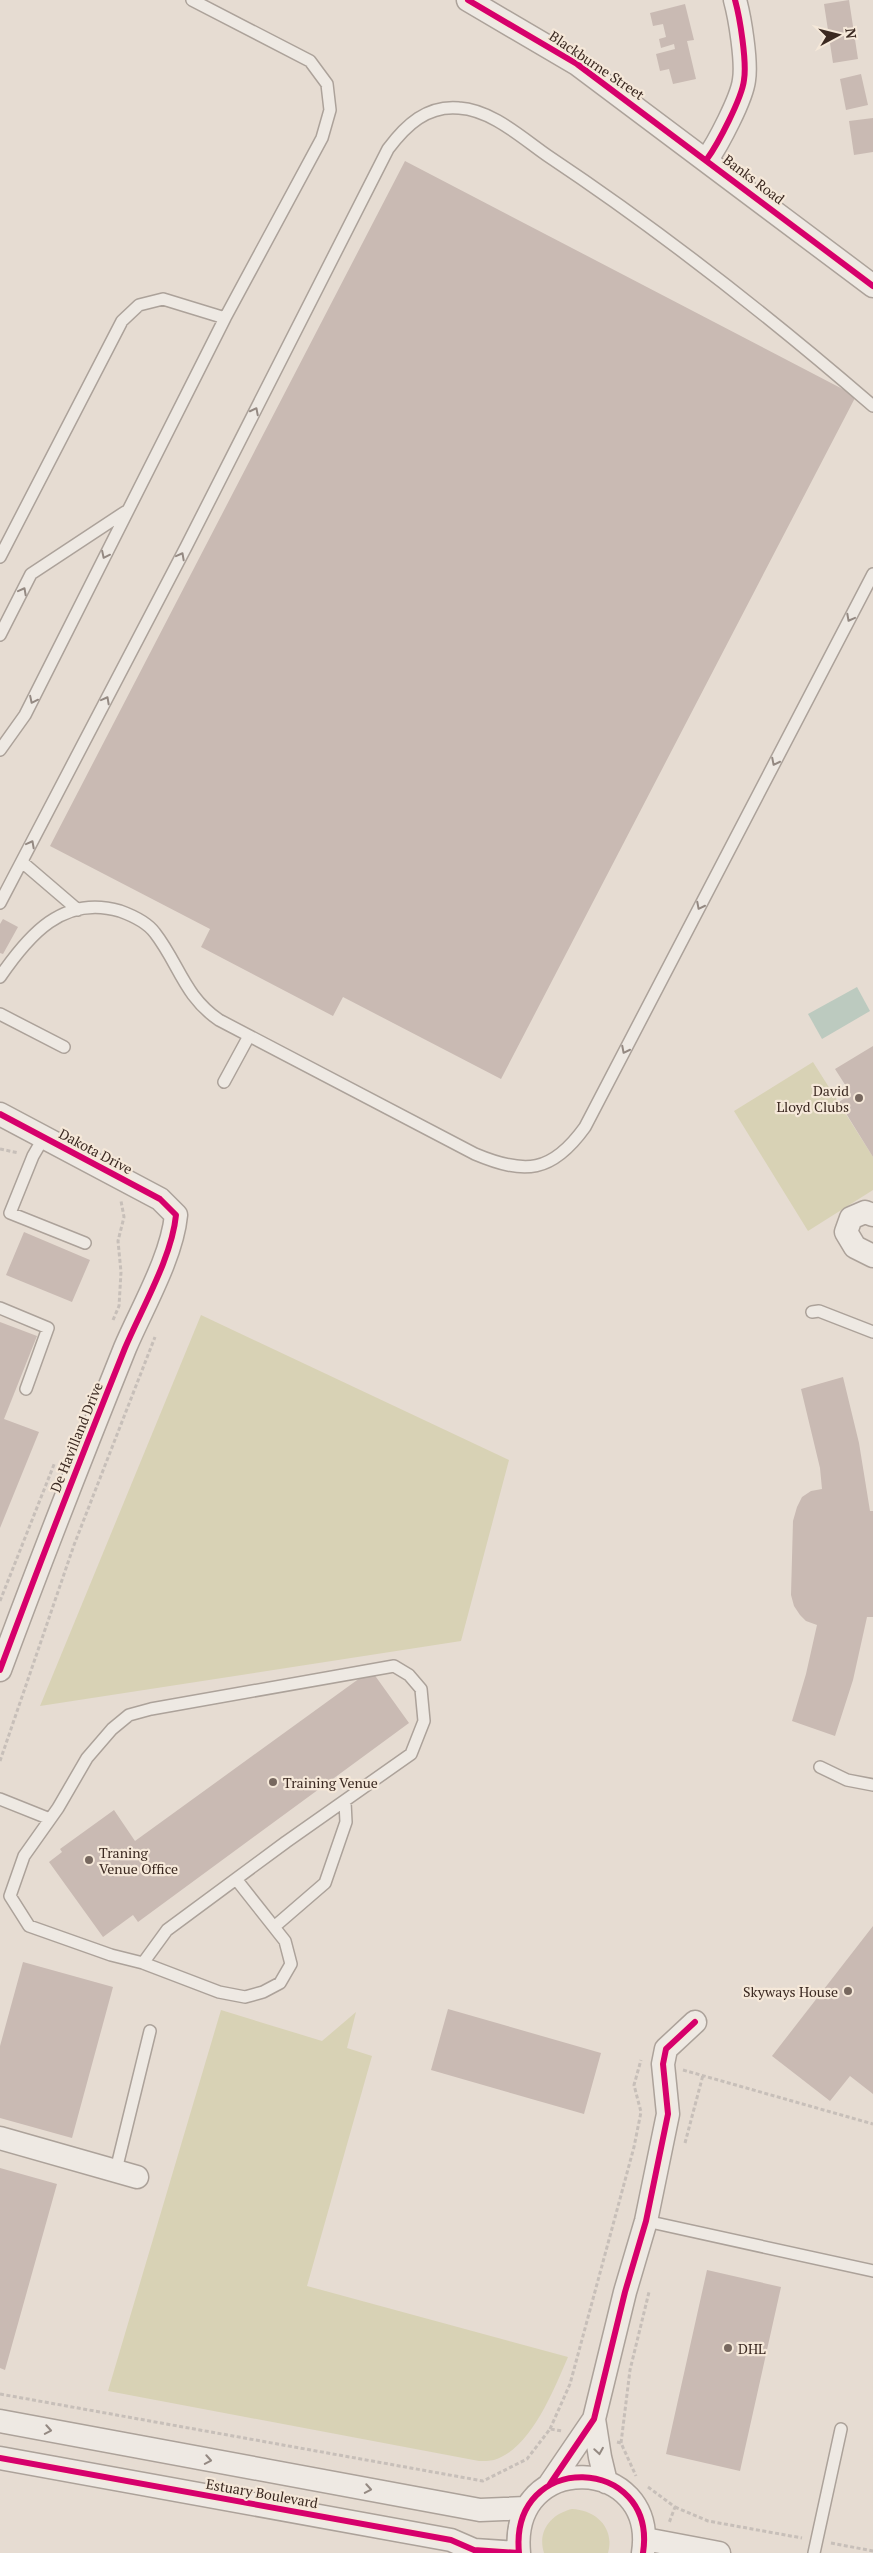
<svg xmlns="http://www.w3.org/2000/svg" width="873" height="2553" font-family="'PT Serif',serif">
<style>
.green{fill:#d8d2b5}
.water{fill:#bccabf}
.building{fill:#c9bab3}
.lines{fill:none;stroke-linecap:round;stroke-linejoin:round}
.lane-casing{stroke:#aca29a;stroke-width:14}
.street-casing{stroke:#aca29a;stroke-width:25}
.path{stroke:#c7bfb9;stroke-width:3;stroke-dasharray:4 2.5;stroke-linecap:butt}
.lane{stroke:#eee9e3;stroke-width:11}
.street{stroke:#eee9e3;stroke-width:22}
.cycleway-casing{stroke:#f5e8d9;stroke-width:9}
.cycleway{stroke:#d6006c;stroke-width:6}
.oneway{stroke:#948982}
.poi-dot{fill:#77685f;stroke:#f5e8d9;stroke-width:2}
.labels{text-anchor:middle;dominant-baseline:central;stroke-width:4.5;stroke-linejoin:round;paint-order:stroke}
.street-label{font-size:14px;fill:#3b2921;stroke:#f5e8d9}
.poi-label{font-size:14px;fill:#3b2921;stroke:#f5e8d9;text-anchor:start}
</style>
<rect width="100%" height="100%" fill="#e6dcd2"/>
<!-- green -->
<path class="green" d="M813 1062 873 1157V1190L808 1231 734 1111Z
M201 1315 509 1460 461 1641 40 1706Z
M221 2010 322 2041 356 2012 347 2048 372 2056 307 2286 568 2357C554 2389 531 2449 494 2460 490 2461 484 2461 479 2461L108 2391Z
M572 2509C596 2510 615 2528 608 2553H544C537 2531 551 2514 572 2509Z"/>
<!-- water -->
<path class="water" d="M857 987 870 1011 822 1039 808 1014Z"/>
<!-- building -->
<path class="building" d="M849 0 858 59 833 63 824 4Z
M685 4 694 40 687 41 696 79 673 84 669 69 660 71 656 54 675 49 674 44 661 48 659 39 666 37 663 24 653 26 650 13Z
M861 74 868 105 846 110 840 79Z
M873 118V152L854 155 849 121Z
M405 161 856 396 501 1079 343 997 333 1016 201 947 210 929 50 846Z
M3 919 18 927 3 954 0 953V924Z
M873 1046V1157L839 1102 851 1094 835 1069Z
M24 1232 90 1260 72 1302 6 1275Z
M0 1322 37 1336 4 1419 39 1432 0 1528Z
M843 1377 859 1443 870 1511H873V1617H867L853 1680 835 1736 792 1721 806 1674 817 1625 806 1621 800 1615 794 1606 791 1595 793 1521 797 1507 802 1497 811 1491 822 1489 820 1468 801 1389Z
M371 1670 409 1723 138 1922 133 1915 103 1937 49 1862 62 1852 60 1849 114 1810 135 1841Z
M873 1926V2094L850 2076 830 2101 772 2056Z
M23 1962 113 1987 72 2138 0 2118V2046Z
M448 2009 601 2053 584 2114 431 2070Z
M0 2168 57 2184 5 2370 0 2368Z
M707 2270 781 2287 740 2471 666 2454Z"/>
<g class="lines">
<!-- lane casing -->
<g class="lane-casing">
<path id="lane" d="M0 557 122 321 139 305 163 299 225 318
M0 635 31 574 125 512
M0 750 25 715 225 318 322 138 330 110 327 84 310 61 192 0
M22 862 78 910
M0 903 186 547 388 149C406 125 427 105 459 108 492 110 522 138 548 156 662 232 770 317 873 406
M0 977C28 936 63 894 120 911 131 915 147 922 155 933 179 964 184 996 219 1020L475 1154C525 1175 552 1173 585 1127L873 574
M0 1014 64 1047
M224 1082 249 1036
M44 1137 33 1156 10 1213 85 1243
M0 1308 48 1328 26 1389
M812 1312 819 1311 873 1332
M820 1767 847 1780 873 1785
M0 1799 50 1819
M274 1927 325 1883 346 1822 345 1802
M143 1963 167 1930 286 1842 411 1754 424 1721 421 1689 409 1675 394 1666 151 1709 129 1715 112 1729 87 1758 58 1808 24 1856 10 1896 29 1926 111 1955 143 1963 219 1992 245 1997 263 1992 280 1983 291 1964 285 1941 236 1879
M116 2170 150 2031
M646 2221 873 2271
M814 2553 841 2429"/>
</g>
<!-- street casing -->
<g class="street-casing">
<path id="street" d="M468 0 577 64 873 286
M707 159C718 144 742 98 744 80 747 62 740 18 735 0
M0 1114 160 1199 176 1215C172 1257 142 1308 125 1348 82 1455 40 1562 0 1670
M873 1215 865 1212 851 1218 846 1232 855 1247 873 1256
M0 2138 137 2177
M594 2419 600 2457 606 2482
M0 2421 480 2510 526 2508
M0 2458 451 2540 474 2550 519 2553C509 2449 658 2455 643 2553
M549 2485 594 2419 625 2292 646 2221 668 2114 663 2064 666 2049 695 2022
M645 2539 719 2553"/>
</g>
<!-- path -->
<path class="path" d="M0 1149 19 1153
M113 1320 119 1306 121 1272 118 1241 124 1217 121 1201
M0 1601 55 1462
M0 1761 74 1545 155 1337
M683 2070 873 2124
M685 2143 703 2075
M0 2394 483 2481 527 2459 550 2429 562 2431
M550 2429 570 2384 634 2147 641 2112 634 2085 641 2060
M617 2442 621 2443 636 2476
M621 2443 630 2370 649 2292
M648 2487 675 2507 669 2523
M675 2507 708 2521 802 2538
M831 2543 873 2551"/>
<!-- lane -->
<use href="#lane" class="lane"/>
<!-- street -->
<use href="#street" class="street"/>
<!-- cycleway casing -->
<g class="cycleway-casing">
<path id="cycleway" d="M468 0 577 64 873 286
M707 159C718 144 742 98 744 80 747 62 740 18 735 0
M0 1114 160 1199 176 1215C172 1257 142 1308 125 1348 82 1455 40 1562 0 1670
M0 2458 451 2540 474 2550 519 2553C509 2449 658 2455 643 2553
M550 2484 594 2419 625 2292 646 2221 668 2114 663 2064 666 2049 695 2022"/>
</g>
<!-- cycleway -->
<use href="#cycleway" class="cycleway"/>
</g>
<!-- one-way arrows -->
<defs><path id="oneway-chevron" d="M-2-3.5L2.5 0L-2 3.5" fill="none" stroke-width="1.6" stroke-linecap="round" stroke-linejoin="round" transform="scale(1.25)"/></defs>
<g class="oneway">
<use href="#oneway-chevron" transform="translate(255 411) rotate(-63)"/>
<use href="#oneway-chevron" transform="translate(105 555) rotate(116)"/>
<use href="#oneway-chevron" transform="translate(181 556) rotate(-62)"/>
<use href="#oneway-chevron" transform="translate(23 591) rotate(-62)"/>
<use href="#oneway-chevron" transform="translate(850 618) rotate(118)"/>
<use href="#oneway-chevron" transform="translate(33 700) rotate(116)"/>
<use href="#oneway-chevron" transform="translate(106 700) rotate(-62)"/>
<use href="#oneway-chevron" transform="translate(775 762) rotate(117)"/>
<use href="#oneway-chevron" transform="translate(31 844) rotate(-62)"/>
<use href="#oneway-chevron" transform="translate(700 906) rotate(117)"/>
<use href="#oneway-chevron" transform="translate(625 1050) rotate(117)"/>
<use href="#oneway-chevron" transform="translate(48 2430) rotate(10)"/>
<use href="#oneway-chevron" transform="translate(599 2451) rotate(81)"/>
<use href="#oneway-chevron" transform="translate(208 2460) rotate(10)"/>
<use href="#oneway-chevron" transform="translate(368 2489) rotate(10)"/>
</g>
<!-- markers -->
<g class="poi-dot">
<circle cx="859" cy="1098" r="5"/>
<circle cx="273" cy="1782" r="5"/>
<circle cx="89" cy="1860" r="5"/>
<circle cx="848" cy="1991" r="5"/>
<circle cx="728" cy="2348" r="5"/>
</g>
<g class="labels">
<!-- street labels -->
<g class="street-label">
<text transform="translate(597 65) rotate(34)">Blackburne Street</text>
<text transform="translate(754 179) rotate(37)">Banks Road</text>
<text transform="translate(96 1151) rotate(28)">Dakota Drive</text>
<text transform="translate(76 1437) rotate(-68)">De Havilland Drive</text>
<text transform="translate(262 2493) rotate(10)">Estuary Boulevard</text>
</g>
<!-- poi labels -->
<g class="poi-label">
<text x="849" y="1090" text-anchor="end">David<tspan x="849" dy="16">Lloyd Clubs</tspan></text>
<text x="283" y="1782">Training Venue</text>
<text x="99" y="1852">Traning<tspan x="99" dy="16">Venue Office</tspan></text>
<text x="838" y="1991" text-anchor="end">Skyways House</text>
<text x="738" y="2348">DHL</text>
</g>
</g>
<!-- north arrow -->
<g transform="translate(838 35) rotate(83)" stroke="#f5e8d9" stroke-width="4" paint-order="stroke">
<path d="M0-4L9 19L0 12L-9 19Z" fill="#3b2921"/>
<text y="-8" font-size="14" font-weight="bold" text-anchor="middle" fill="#3b2921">N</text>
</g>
</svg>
